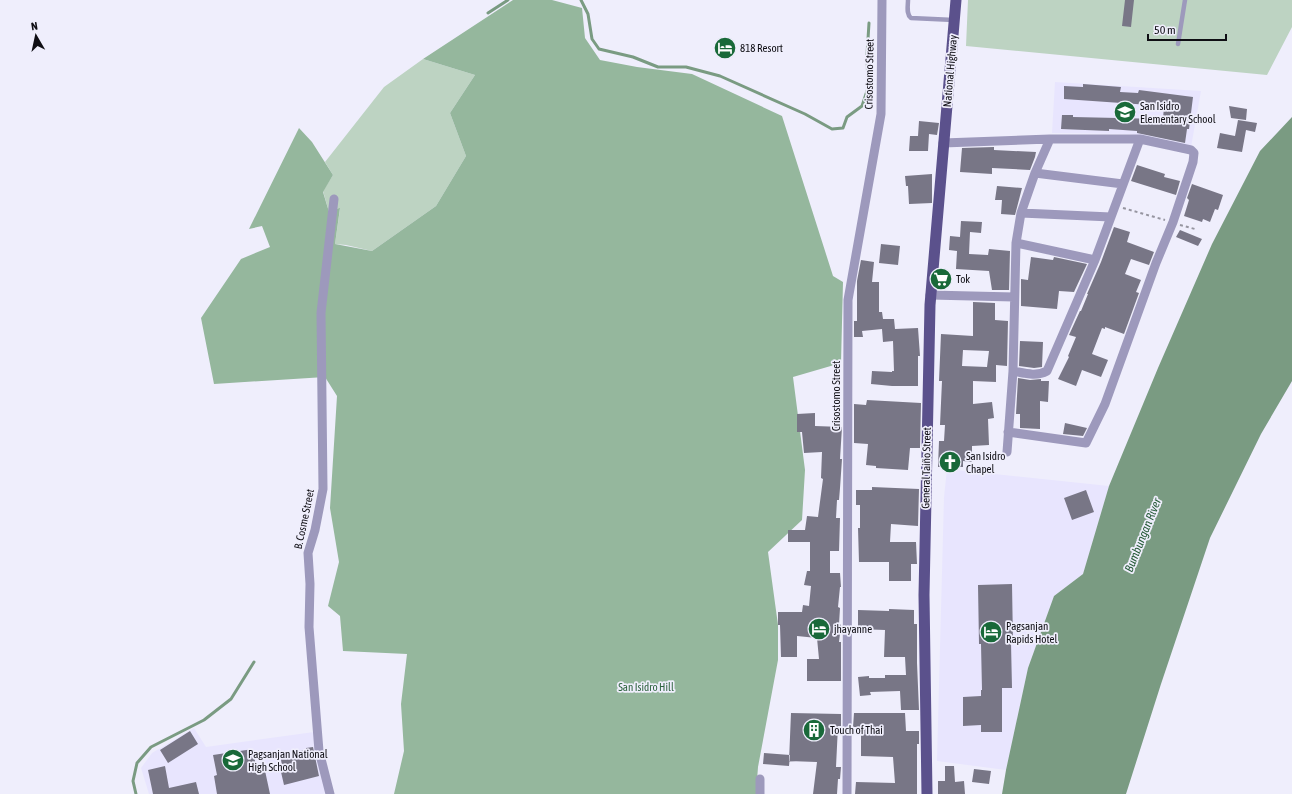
<svg xmlns="http://www.w3.org/2000/svg" width="1292" height="794" font-family="'Asap Condensed',sans-serif">
<style>
.built{fill:#e8e5fe}
.green{fill:#bdd3c2}
.forest{fill:#95b79d}
.water{fill:#7a9b82}
.lines{fill:none;stroke-linecap:round;stroke-linejoin:round}
.stream{stroke:#7a9b82;stroke-width:3}
.building{fill:#787686;fill-rule:evenodd}
.path{stroke:#9695a0;stroke-width:2;stroke-dasharray:3 3;stroke-linecap:butt}
.service{stroke:#9d99bc;stroke-width:4.5}
.minor{stroke:#9d99bc;stroke-width:9}
.primary{stroke:#5b518c;stroke-width:11}
.labels{text-anchor:middle;dominant-baseline:central;stroke-width:3.5;stroke-linejoin:round;paint-order:stroke}
.poi-label{font-size:11px;fill:#0f0e14;stroke:#efeefc;text-anchor:start}
.street-label{font-size:11px;fill:#0f0e14;stroke:#efeefc}
.park-label{font-size:11px;fill:#2f6440;stroke:#efeefc}
.water-label{font-size:12px;font-style:italic;fill:#275c39;stroke:#efeefc}
</style>
<rect width="100%" height="100%" fill="#efeefc"/>
<!-- built -->
<path class="built" d="M1055 82 1201 91 1191 147 1130 134 1052 133Z
M947 469 1109 486 1083 574 1054 596 1028 668 1006 770 937 761 944 497Z
M194 728 206 747 314 732 329 793 322 794H149L141 768 152 753Z"/>
<!-- green -->
<path class="green" d="M968 0H1292V27L1267 75 966 46Z
M423 59 475 75 450 113 466 156 436 206 372 251 346 245 335 244 340 209 329 212 323 191 333 175 325 162 384 87Z"/>
<!-- forest -->
<path class="forest" d="M513 0H552L582 8 585 38 600 60 637 67 692 74 782 116 833 276 843 282 841 363 793 377 805 470 802 520 768 552 778 625V660L758 767 756 794H394L404 751 401 704 407 654 343 651 340 616 328 606 339 562 330 508 337 396 325 377 214 384 201 318 241 259 270 247 262 226 249 229 299 128 312 142 333 175 323 192 329 212 340 208 335 244 372 251 436 206 466 156 450 113 475 75 423 59Z"/>
<!-- water -->
<path class="water" d="M1292 117V381L1261 434 1210 538 1161 684 1126 794H1002L1006 770 1028 668 1054 596 1083 574 1109 486 1158 368 1212 244 1260 151Z"/>
<g class="lines">
<!-- stream -->
<path class="stream" d="M581 0 588 14 592 39 599 49 633 57 658 67H686L720 76 805 114 832 129 843 128 847 117 862 106 868 88 867 55 869 23
M488 13 508 0
M136 794 133 781 137 763 151 747 204 720 231 699 254 662"/>
</g>
<!-- building -->
<path class="building" d="M1125 0H1134L1131 27 1122 26Z
M1083 84 1121 87 1120 92 1138 93 1139 90 1193 97 1189 129H1187L1185 143 1137 133V131L1109 129V131L1061 129 1062 115H1073V117L1163 119 1164 106 1064 99V86L1083 87Z
M1229 106 1247 109 1246 120 1231 118Z
M1238 120 1257 123 1255 132 1246 130 1242 152 1217 148 1220 133 1235 136Z
M919 121 939 123 937 135 929 134 928 151H909L910 136H918Z
M994 147V150L1036 152 1035 157 1030 170 992 168V174L960 172 962 148Z
M1137 165 1165 174 1164 177 1180 181 1176 195 1131 181Z
M932 174V203L909 204 908 186H906L905 176Z
M1192 184 1223 195 1218 210 1215 209 1210 222 1203 219 1202 222 1184 216 1189 200 1187 198Z
M997 186 1022 188 1015 215 1001 214 1002 200H995Z
M961 221 982 222 981 233 970 232 969 254 988 255 989 249 1010 251 1009 290H992L989 271 956 269 957 251 949 250 950 236 960 237Z
M1114 227 1130 232 1127 242 1154 252 1149 265 1131 259 1125 274 1141 280 1136 292 1139 293 1124 334 1105 327V329L1102 328 1092 354 1108 360 1101 377 1082 370 1076 386 1058 379 1069 357 1068 356 1076 337 1069 335 1080 311H1081L1088 294H1087L1101 262Z
M1180 230 1202 239 1198 246 1176 237Z
M881 244 900 246 898 265 879 263Z
M1031 257 1053 260 1054 257 1087 264 1074 292 1059 291 1057 309 1021 306V279L1028 280Z
M861 260 874 262 872 282H879V312H882L883 319H894L895 329 918 328 920 356H918V386H892L871 384 872 371 892 372V371H894L893 341 883 342 882 329 862 331 863 337H854V321H857V281Z
M973 302 995 303V320L1008 321 1007 366 996 365V382L973 381V404L992 402 994 418 988 419 989 445 972 446V462L963 461V467H938L939 441H944L945 425H940L942 381H939L941 334 973 336ZM963 350 989 351 987 367 962 366Z
M1020 341 1043 342 1042 367 1034 368 1019 366Z
M1018 378 1030 380 1041 379V381H1049L1048 402 1040 401V429L1020 428V414H1016Z
M867 400 921 403 920 448H910L908 470 876 468V466L866 465 868 444 854 443V404L866 405Z
M815 413V426L842 427 840 459H842L840 488 839 500H837L836 518H840L839 551H830V573H840L841 587H840L838 607 840 608 839 624 841 625 839 642H841V681H807V659H819L817 638 797 636V657H781L780 625H778V612H802L803 605 809 606 811 586 804 585 807 571H810V542H788V530H805L807 516 818 517 823 479 821 478 822 452 804 453 802 432H797V414Z
M1065 423 1087 428 1083 436 1063 434Z
M872 487 919 489 918 526 891 524 890 542H916L917 564H911V581H889V562H859L858 528H860V505H856V490H872Z
M1086 490 1094 512 1072 520 1064 498Z
M1012 584 1013 643H1011L1012 688H1002V732H981V725L963 726V697L981 696V690H982L981 644H979L978 585Z
M889 609 914 610V624H917V663L919 710H901L900 691 870 692 871 695 860 696 858 677 869 676V678H885V675H906L905 657H884L885 630 858 629V610L889 611Z
M791 713 841 714V726H838L836 767H841L840 779H838L837 794H813L817 762 789 761Z
M854 713H905L906 731H919V744H917V794H855L856 782 895 783 893 757 861 756V727H853Z
M190 731 198 744 168 763 160 750Z
M313 747 319 776 284 785 281 772 283 771 280 754 306 750V748Z
M253 749 256 767 264 766 270 794H217L214 776 217 775 213 755Z
M764 753 790 755 789 766 763 764Z
M165 766 169 788 196 782 199 794H153L148 770Z
M945 766H954L955 782 964 781 965 794H938V781H945Z
M974 769 991 771 989 784 972 782Z"/>
<g class="lines">
<!-- path -->
<path class="path" d="M1123 208 1165 220
M1180 225 1195 229"/>
<!-- service -->
<path class="service" d="M908 0C908 6 906 14 911 18L954 20
M1178 44 1185 0"/>
<!-- minor -->
<path class="minor" d="M943 143 1050 139H1140L1095 260 1047 371C1036 377 1024 373 1013 371L1016 243 1021 213 1035 173 1050 139
M1035 173 1123 184
M1021 213 1111 217
M1016 243 1095 260
M930 295 1014 297
M1008 432 1086 443 1105 404 1156 263 1173 222 1193 162 1194 153 1191 150 1140 139
M1007 452 1013 371
M760 779V794
M330 794 319 751 309 627 310 584 308 553 315 530 323 489 321 313 334 199
M847 794 848 300 881 114 882 0"/>
<!-- primary -->
<path class="primary" d="M927 794 924 595 930 305 956 0"/>
</g>
<!-- icons -->
<defs>
<g id="hotel-disc" transform="scale(1.15)"><circle r="9.5" fill="#196939" stroke="#efeefc"/><path d="M-6-4.5h1.5V1H6V5H4.5V3h-9V5H-6ZM-4 0a1.8 1.8 0 1 1 3.6 0ZM.5 0V-2.5h3Q6-2.5 6 0Z" fill="#fff"/></g>
<g id="school-disc" transform="scale(1.15)"><circle r="9.5" fill="#196939" stroke="#efeefc"/><path d="M0-5L7-2L0 1L-7-2ZM-4 1L0 2.5L4 1V4Q0 6-4 4Z" fill="#fff"/></g>
<g id="supermarket-disc" transform="scale(1.15)"><circle r="9.5" fill="#196939" stroke="#efeefc"/><path d="M-6-5.5h2.5l.6 2H6L4.5 2H-2.5L-4.4-4H-6ZM-1.5 3.2a1.3 1.3 0 1 0 .1 0ZM3 3.2a1.3 1.3 0 1 0 .1 0Z" fill="#fff"/></g>
<g id="church-disc" transform="scale(1.15)"><circle r="9.5" fill="#196939" stroke="#efeefc"/><path d="M-1.2-6h2.4v3.5h3.3v2.4h-3.3V6h-2.4V-.1h-3.3v-2.4h3.3Z" fill="#fff"/></g>
<g id="building-disc" transform="scale(1.15)"><circle r="9.5" fill="#196939" stroke="#efeefc"/><path d="M-4-6H4V6H1V3H-1V6H-4ZM-2.5-4.3h1.7v1.8h-1.7ZM.8-4.3h1.7v1.8H.8ZM-2.5-1h1.7V.8h-1.7ZM.8-1h1.7V.8H.8Z" fill="#fff"/></g>
</defs>
<g fill-rule="evenodd">
<use href="#hotel-disc" x="725" y="48"/>
<use href="#school-disc" x="1125" y="112"/>
<use href="#supermarket-disc" x="941" y="279"/>
<use href="#church-disc" x="950" y="462"/>
<use href="#hotel-disc" x="819" y="629"/>
<use href="#hotel-disc" x="991" y="632"/>
<use href="#building-disc" x="814" y="730"/>
<use href="#school-disc" x="233" y="760"/>
</g>
<g class="labels">
<!-- poi labels -->
<g class="poi-label">
<text x="740" y="48">818 Resort</text>
<text x="1140" y="106">San Isidro<tspan x="1140" dy="13">Elementary School</tspan></text>
<text x="956" y="279">Tok</text>
<text x="966" y="456">San Isidro<tspan x="966" dy="13">Chapel</tspan></text>
<text x="1006" y="626">Pagsanjan<tspan x="1006" dy="13">Rapids Hotel</tspan></text>
<text x="834" y="629">jhayanne</text>
<text x="830" y="730">Touch of Thai</text>
<text x="248" y="754">Pagsanjan National<tspan x="248" dy="13">High School</tspan></text>
</g>
<!-- street labels -->
<g class="street-label">
<text transform="translate(950 71) rotate(-85)">National Highway</text>
<text transform="translate(869 74) rotate(-89)">Crisostomo Street</text>
<text transform="translate(836 396) rotate(-90)">Crisostomo Street</text>
<text transform="translate(926 468) rotate(-89)">General Taiño Street</text>
<text transform="translate(304 519) rotate(-78)">B. Cosme Street</text>
</g>
<!-- park labels -->
<g class="park-label">
<text x="646" y="687">San Isidro Hill</text>
</g>
<!-- water labels -->
<g class="water-label">
<text transform="translate(1143 535) rotate(-68)">Bumbungan River</text>
</g>
</g>
<!-- north arrow -->
<g transform="translate(36 36) rotate(351)" stroke="#efeefc" stroke-width="3" paint-order="stroke">
<path d="M0-3L7 15L0 10L-7 15Z" fill="#0f0e14"/>
<text y="-6" font-size="11" font-weight="bold" text-anchor="middle" fill="#0f0e14">N</text>
</g>
<!-- scale -->
<path d="M1148 34v6h78v-6" fill="none" stroke="#0f0e14" stroke-width="2"/>
<text x="1154" y="34" font-size="12" fill="#0f0e14" stroke="#efeefc" stroke-width="3" paint-order="stroke">50 m</text>
</svg>
